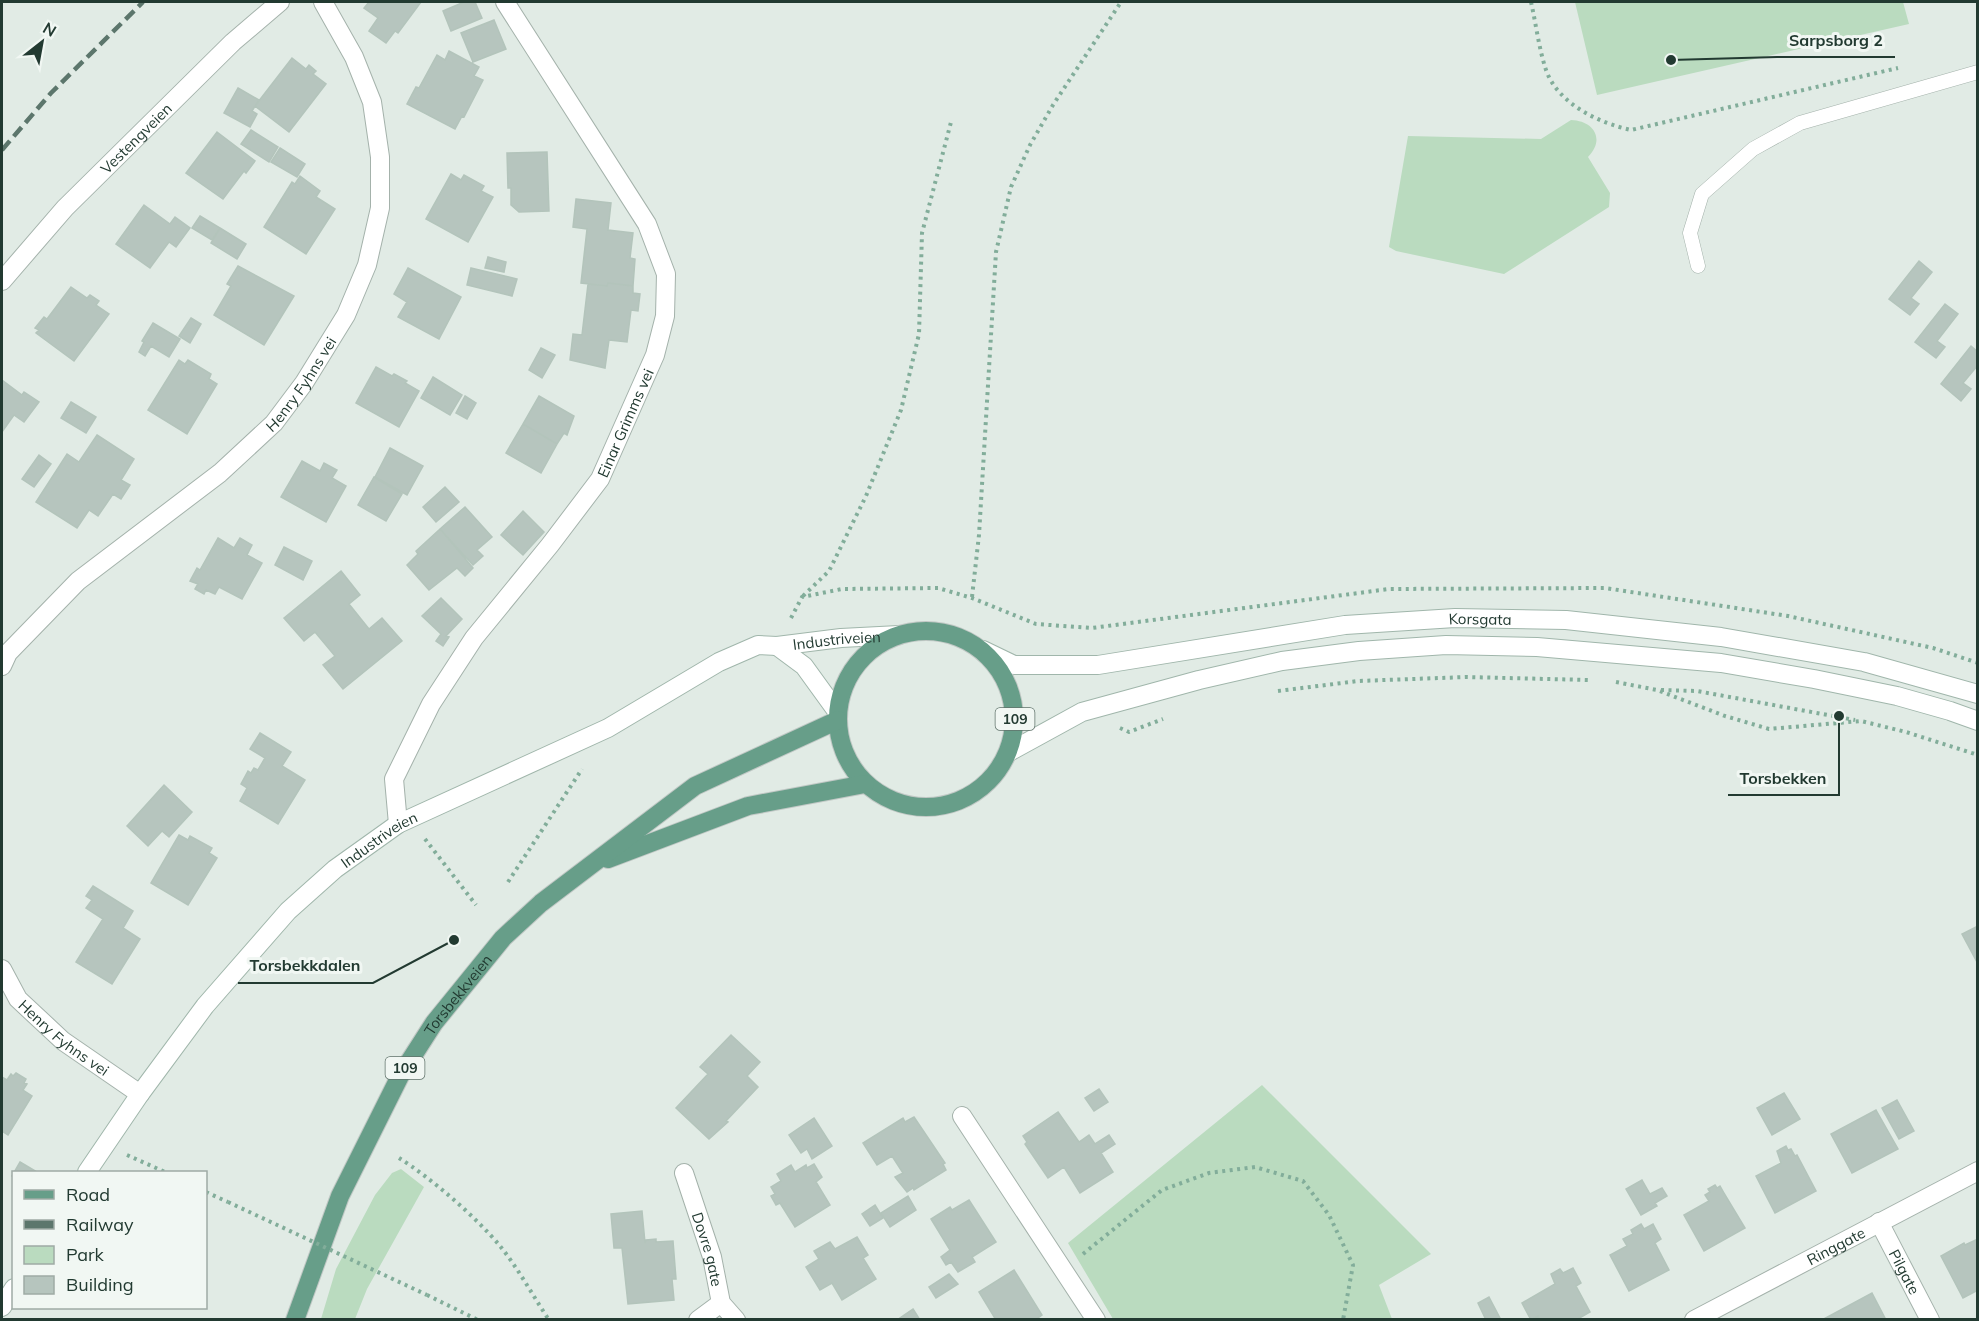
<svg xmlns="http://www.w3.org/2000/svg" width="1979" height="1321" font-family="Mulish,sans-serif">
<style>
.green{fill:#badbbf}
.building{fill:#b6c5be;stroke:#b3c4bb;stroke-width:1.5}
.lines{fill:none;stroke-linecap:round;stroke-linejoin:round}
.lane-casing{stroke:#a4b2ab;stroke-width:15}
.street-casing{stroke:#a4b2ab;stroke-width:20}
.secondary-casing{stroke:#a0b6ab;stroke-width:20}
.primary-casing{stroke:#c1c8c5;stroke-width:20}
.path{stroke:#82ad9a;stroke-width:4;stroke-dasharray:3 4.5;stroke-linecap:butt}
.lane{stroke:#fff;stroke-width:14}
.street{stroke:#fff;stroke-width:18}
.secondary{stroke:#fff;stroke-width:18}
.primary{stroke:#679e89;stroke-width:18}
.rail{stroke:#5c766c;stroke-width:4.5;stroke-dasharray:12 6;stroke-linecap:butt}
.path-bridge{stroke:#82ad9a;stroke-width:4;stroke-dasharray:3 4.5;stroke-linecap:butt}
.labels{text-anchor:middle;dominant-baseline:central;stroke-width:6;stroke-linejoin:round;paint-order:stroke}
.shield{fill:#f1f7f3;stroke:#60736b;stroke-width:1.5}
.shield-label{font-size:14px;font-weight:bold;fill:#223a31}
.street-label{font-size:15px;fill:#223a31;stroke:#f1f7f3}
.leader{fill:none;stroke:#223a31;stroke-width:2}
.callout-dot{fill:#223a31;stroke:#f1f7f3;stroke-width:2}
.callout-label{font-size:16px;text-anchor:middle;font-weight:bold;fill:#223a31;stroke:#f1f7f3;stroke-width:6;stroke-linejoin:round;paint-order:stroke}
</style>
<rect width="100%" height="100%" fill="#e1ebe5"/>
<!-- green -->
<path class="green" d="M1575 2H1903L1909 24 1597 95Z
M1571 120C1595 121 1605 140 1588 157L1610 193 1609 207 1504 274 1396 251 1389 247 1408 136 1541 139Z
M1262 1085 1431 1254 1379 1285 1392 1319H1113L1068 1243Z
M401 1169 424 1187 367 1289 355 1319H321L336 1269 375 1195 392 1173Z"/>
<!-- building -->
<path class="building" d="M369 2H421L398 33 395 31 386 43 369 31 378 18 364 8Z
M464 2H475L482 18 451 31 443 11Z
M494 20 506 49 473 62 461 33Z
M449 51 479 67 474 76 483 80 464 117 462 116 455 129 407 104 416 87 419 88 437 55 445 60Z
M292 58 306 69 309 65 316 71 313 74 326 84 289 132 255 106Z
M238 88 259 100 252 111 257 114 250 127 224 113Z
M251 130 278 147 269 162 241 144Z
M217 132 255 161 246 173 244 171 223 199 186 173Z
M280 148 305 164 297 177 271 162Z
M547 152 549 211 519 212 511 205V188H508L507 153Z
M451 174 461 180 464 175 484 186 481 191 493 197 468 242 426 219Z
M300 176 320 191 316 197 335 209 306 254 264 227 292 182 295 184Z
M576 199 611 203 608 230 633 233 630 258 635 259 633 286 608 283 607 286 581 283 587 229 573 227Z
M144 205 170 224 175 217 190 228 176 247 169 242 150 268 116 244Z
M200 216 220 228 212 240 192 228Z
M220 228 246 244 237 259 211 243Z
M488 257 506 262 504 272 485 268Z
M1919 261 1932 272 1911 298 1919 304 1910 315 1889 299Z
M238 266 294 296 264 345 214 315 231 286 227 284Z
M408 268 461 297 439 339 398 317 407 302 394 294Z
M471 268 517 279 512 296 467 285Z
M608 283 633 286V293L640 294 638 311 631 310 627 342 609 340 605 368 570 360 573 334 582 335 588 284 607 286Z
M71 287 87 298 90 295 99 301 96 305 109 314 74 361 36 333 39 330 35 328 44 317 47 319Z
M1945 304 1958 314 1937 341 1945 347 1936 358 1915 342Z
M191 318 201 324 190 343 179 336Z
M153 323 180 339 169 357 151 346 145 356 139 352 144 342 142 341Z
M1971 346 1978 352V365L1963 383 1971 389 1961 401 1941 384Z
M541 348 555 355 542 378 529 370Z
M179 360 185 364 188 360 211 374 209 379 217 384 187 434 148 410Z
M376 367 392 376 394 374 407 381 405 383 419 391 399 427 356 403Z
M433 377 462 395 450 415 421 398Z
M2 380 22 395 24 392 39 402 24 422 14 415 2 432Z
M465 396 476 403 467 419 456 413Z
M539 396 574 416 567 435 564 433 557 444 523 424Z
M71 402 96 417 86 433 61 418Z
M523 424 557 444 541 473 506 453Z
M97 435 134 459 121 480 130 485 121 499 113 494 98 516 89 510 77 528 36 502 67 454 79 462Z
M390 448 423 466 407 495 375 477Z
M39 455 51 464 34 487 22 479Z
M302 461 320 471 324 463 337 470 332 478 346 486 326 522 281 497Z
M374 477 402 494 386 521 358 505Z
M445 487 459 502 436 522 423 507Z
M465 507 492 537 477 550 483 556 473 565 440 529Z
M523 511 544 532 523 555 501 535Z
M440 529 473 568 465 576 457 568 429 590 407 565 418 554 416 551Z
M218 538 234 548 240 538 252 545 247 555 262 563 242 599 219 587 215 594 206 590 204 594 195 589 198 584 190 581 197 568 200 570Z
M284 547 312 561 303 580 275 565Z
M341 571 360 595 349 604 369 629 382 618 402 641 343 689 323 665 335 656 315 632 304 641 284 618Z
M441 598 462 619 446 636 449 637 443 646 436 641 441 634 422 616Z
M260 733 291 752 282 766 305 780 278 824 240 801 247 788 241 784 248 771 251 773 254 768 258 770 265 758 250 749Z
M164 785 192 812 169 837 162 831 148 846 127 826Z
M179 835 188 840 190 836 212 848 209 853 217 858 188 905 151 883Z
M93 886 133 911 123 928 140 939 112 984 76 962 103 919 86 908 92 900 86 896Z
M1978 926V964L1962 934Z
M731 1035 760 1062 747 1076 758 1087 726 1121 728 1122 709 1139 676 1108 708 1074 700 1067Z
M16 1073 26 1079 24 1083 27 1084 23 1090 32 1096 8 1135 2 1131V1077L7 1080 11 1074 13 1076Z
M1099 1089 1108 1102 1094 1111 1085 1098Z
M1784 1093 1800 1119 1772 1135 1757 1108Z
M1897 1100 1914 1131 1899 1139 1882 1108Z
M1876 1110 1898 1149 1852 1173 1831 1134Z
M1058 1112 1079 1142 1089 1135 1095 1144 1109 1135 1115 1144 1101 1153 1113 1172 1080 1193 1064 1167 1048 1178 1025 1144 1027 1142 1023 1136Z
M914 1117 945 1163 943 1164 946 1170 914 1190 913 1188 907 1192 895 1177 903 1173 892 1156 877 1165 863 1143 903 1118 905 1122Z
M814 1118 832 1146 812 1159 807 1149 801 1153 789 1135Z
M1786 1146 1788 1150 1791 1149 1795 1156 1797 1155 1816 1191 1775 1213 1756 1176 1781 1163 1777 1151Z
M20 1162 37 1172H14V1177L12 1176Z
M814 1164 822 1177 816 1182 830 1205 795 1227 780 1203 776 1205 771 1196 775 1194 771 1187 781 1181 777 1174 791 1165 795 1172 806 1165 807 1168Z
M1642 1180 1650 1194 1662 1188 1667 1196 1655 1203 1657 1206 1641 1215 1626 1189Z
M1715 1185 1717 1188 1720 1186 1724 1193 1745 1228 1704 1251 1684 1215 1709 1201 1705 1195 1710 1192 1708 1189Z
M908 1196 916 1210 890 1227 881 1213Z
M969 1200 996 1242 972 1257 975 1262 958 1272 951 1262 946 1265 941 1257 950 1250 931 1219 950 1207 952 1210Z
M875 1205 883 1218 870 1226 862 1214Z
M642 1211 645 1243 646 1240 656 1239V1242L673 1241 676 1279H672L674 1300 628 1304 622 1248H614L611 1214Z
M1641 1224 1644 1229 1653 1224 1661 1239 1655 1243 1669 1270 1629 1291 1610 1255 1627 1246 1623 1239 1633 1234 1631 1230Z
M857 1237 868 1255 863 1258 876 1279 842 1300 832 1283 820 1290 806 1267 819 1259 814 1251 830 1242 835 1249Z
M1978 1239V1290L1963 1298 1941 1256 1964 1243 1965 1245Z
M1573 1268 1581 1283 1576 1286 1590 1312 1576 1320H1540L1538 1316 1531 1320 1522 1303 1555 1284 1551 1274 1560 1269 1563 1273Z
M1014 1270 1042 1315 1035 1320H996L979 1292Z
M949 1274 958 1284 936 1298 929 1287Z
M1872 1293 1886 1320H1822Z
M1489 1297 1501 1320H1486L1478 1303Z
M913 1309 920 1320H897Z"/>
<g class="lines">
<!-- lane casing -->
<g class="lane-casing">
<path id="lane" d="M1698 266 1690 233 1702 194 1753 149 1800 123 1978 72"/>
</g>
<!-- street casing -->
<g class="street-casing">
<g id="street">
<path id="s1" d="M2 281 65 208 233 42 280 2"/>
<path id="s2" d="M2 666 8 653 78 581 220 473 274 423 304 383 346 315 367 265 380 208V157L372 102 354 57 323 2"/>
<path id="s3" d="M398 824 394 779 431 704 474 638 550 545 600 479 655 355 665 316 666 274 647 224 505 2"/>
<path id="s4" d="M2 969 18 999 63 1041 140 1094"/>
<path d="M962 1116 1096 1320"/>
<path id="s5" d="M684 1173 712 1257 721 1303 736 1320"/>
<path id="s6" d="M1879 1222 1930 1320"/>
<path d="M698 1320 721 1303"/>
<path id="s7" d="M1694 1320 1978 1171"/>
</g>
</g>
<!-- secondary casing -->
<g class="secondary-casing">
<g id="secondary">
<path d="M777 646 804 666 838 713"/>
<path id="s8" d="M983 650 1014 665H1098L1345 625 1455 618 1566 620 1721 637 1864 662 1978 694"/>
<path d="M1009 752 1082 712 1199 680 1282 661 1359 651 1446 645 1537 647 1721 663 1814 679 1897 696 1950 711 1978 721"/>
<path id="s9" d="M87 1172 140 1094 205 1006 288 911 335 869 398 824 608 728 719 662 758 645 777 646 841 638 899 635"/>
<path d="M2 1307 14 1288"/>
</g>
</g>
<!-- primary casing -->
<g class="primary-casing">
<g id="primary">
<circle cx="926" cy="719" r="88"/>
<path d="M608 859 748 806 865 784"/>
<path id="s10" d="M295 1320 340 1196 400 1076 434 1023 503 938 541 903 695 786 838 720"/>
</g>
</g>
<!-- path -->
<path class="path" d="M1531 2C1536 24 1539 49 1546 70 1558 104 1599 123 1631 130L1898 68
M803 596 829 571 866 496 901 410 919 334 922 233 951 122
M972 597 979 535 996 252 1011 187 1030 145 1053 105 1121 2
M791 618 802 597 842 589 938 588 972 598 1036 624 1092 628 1389 589 1605 588 1788 616 1933 648 1978 663
M1616 682 1657 690 1725 716 1769 729 1861 721 1906 732 1978 755
M1661 690 1697 691 1855 720
M1278 691 1358 681 1467 677 1588 680
M1120 728 1129 732 1163 719
M425 839 476 905
M508 882 582 769
M127 1155 165 1172
M399 1158C431 1178 476 1217 500 1246 518 1268 533 1296 549 1320
M206 1192 228 1202
M1083 1254 1162 1190 1209 1173 1255 1167 1303 1181 1329 1215 1353 1265 1343 1320
M427 1295 478 1320"/>
<!-- lane -->
<use href="#lane" class="lane"/>
<!-- street -->
<use href="#street" class="street"/>
<!-- secondary -->
<use href="#secondary" class="secondary"/>
<!-- primary -->
<use href="#primary" class="primary"/>
<!-- rail -->
<path class="rail" d="M2 150 51 93 143 2"/>
<!-- path-bridge -->
<path class="path-bridge" d="M228 1202 427 1295"/>
</g>
<g class="labels">
<!-- shield labels -->
<g class="shield">
<rect x="995.5" y="708" width="39" height="22" rx="4.5"/>
<rect x="385.5" y="1057" width="39" height="22" rx="4.5"/>
</g>
<g class="shield-label">
<text x="1015" y="719">109</text>
<text x="405" y="1068">109</text>
</g>
<!-- street labels -->
<g class="street-label">
<text stroke="none"><textPath href="#s1" startOffset="196">Vestengveien</textPath></text>
<text stroke="none"><textPath href="#s2" startOffset="414">Henry Fyhns vei</textPath></text>
<text stroke="none"><textPath href="#s3" startOffset="472">Einar Grimms vei</textPath></text>
<text stroke="none"><textPath href="#s8" startOffset="504">Korsgata</textPath></text>
<text stroke="none"><textPath href="#s9" startOffset="952">Industriveien</textPath></text>
<text stroke="none"><textPath href="#s9" startOffset="446">Industriveien</textPath></text>
<text stroke="none"><textPath href="#s10" startOffset="366">Torsbekkveien</textPath></text>
<text stroke="none"><textPath href="#s4" startOffset="94">Henry Fyhns vei</textPath></text>
<text stroke="none"><textPath href="#s7" startOffset="160">Ringgate</textPath></text>
<text stroke="none"><textPath href="#s5" startOffset="80">Dovre gate</textPath></text>
<text stroke="none"><textPath href="#s6" startOffset="56">Pilgate</textPath></text>
</g>
</g>
<!-- callouts -->
<path class="leader" d="M1671 60L1777 57H1895M1839 716L1839 795H1728M454 940L373 983H238"/>
<g class="callout-dot">
<circle cx="1671" cy="60" r="6"/>
<circle cx="1839" cy="716" r="6"/>
<circle cx="454" cy="940" r="6"/>
</g>
<g class="callout-label">
<text x="1836" y="46">Sarpsborg 2</text>
<text x="1783" y="784">Torsbekken</text>
<text x="305" y="971">Torsbekkdalen</text>
</g>
<!-- border -->
<rect width="1979" height="1321" fill="none" stroke="#223a31" stroke-width="6"/>
<!-- legend -->
<rect x="12" y="1171" width="195" height="138" fill="#f1f7f3" stroke="#9eaba5" stroke-width="1.5"/>
<rect x="24" y="1190" width="30" height="9" fill="#679e89" stroke="#9eaba5" stroke-width="1.5"/>
<text x="66" y="1201" font-size="18" fill="#223a31">Road</text>
<rect x="24" y="1220" width="30" height="9" fill="#5c766c" stroke="#9eaba5" stroke-width="1.5"/>
<text x="66" y="1231" font-size="18" fill="#223a31">Railway</text>
<rect x="24" y="1246" width="30" height="18" fill="#badbbf" stroke="#9eaba5" stroke-width="1.5"/>
<text x="66" y="1261" font-size="18" fill="#223a31">Park</text>
<rect x="24" y="1276" width="30" height="18" fill="#b6c5be" stroke="#9eaba5" stroke-width="1.5"/>
<text x="66" y="1291" font-size="18" fill="#223a31">Building</text>
<!-- north arrow -->
<g transform="translate(42 42) rotate(31)" stroke="#f1f7f3" stroke-width="4.5" paint-order="stroke">
<path d="M0-4.5L10 22L0 15L-10 22Z" fill="#223a31"/>
<text y="-9" font-size="16" font-weight="bold" text-anchor="middle" fill="#223a31">N</text>
</g>
</svg>
